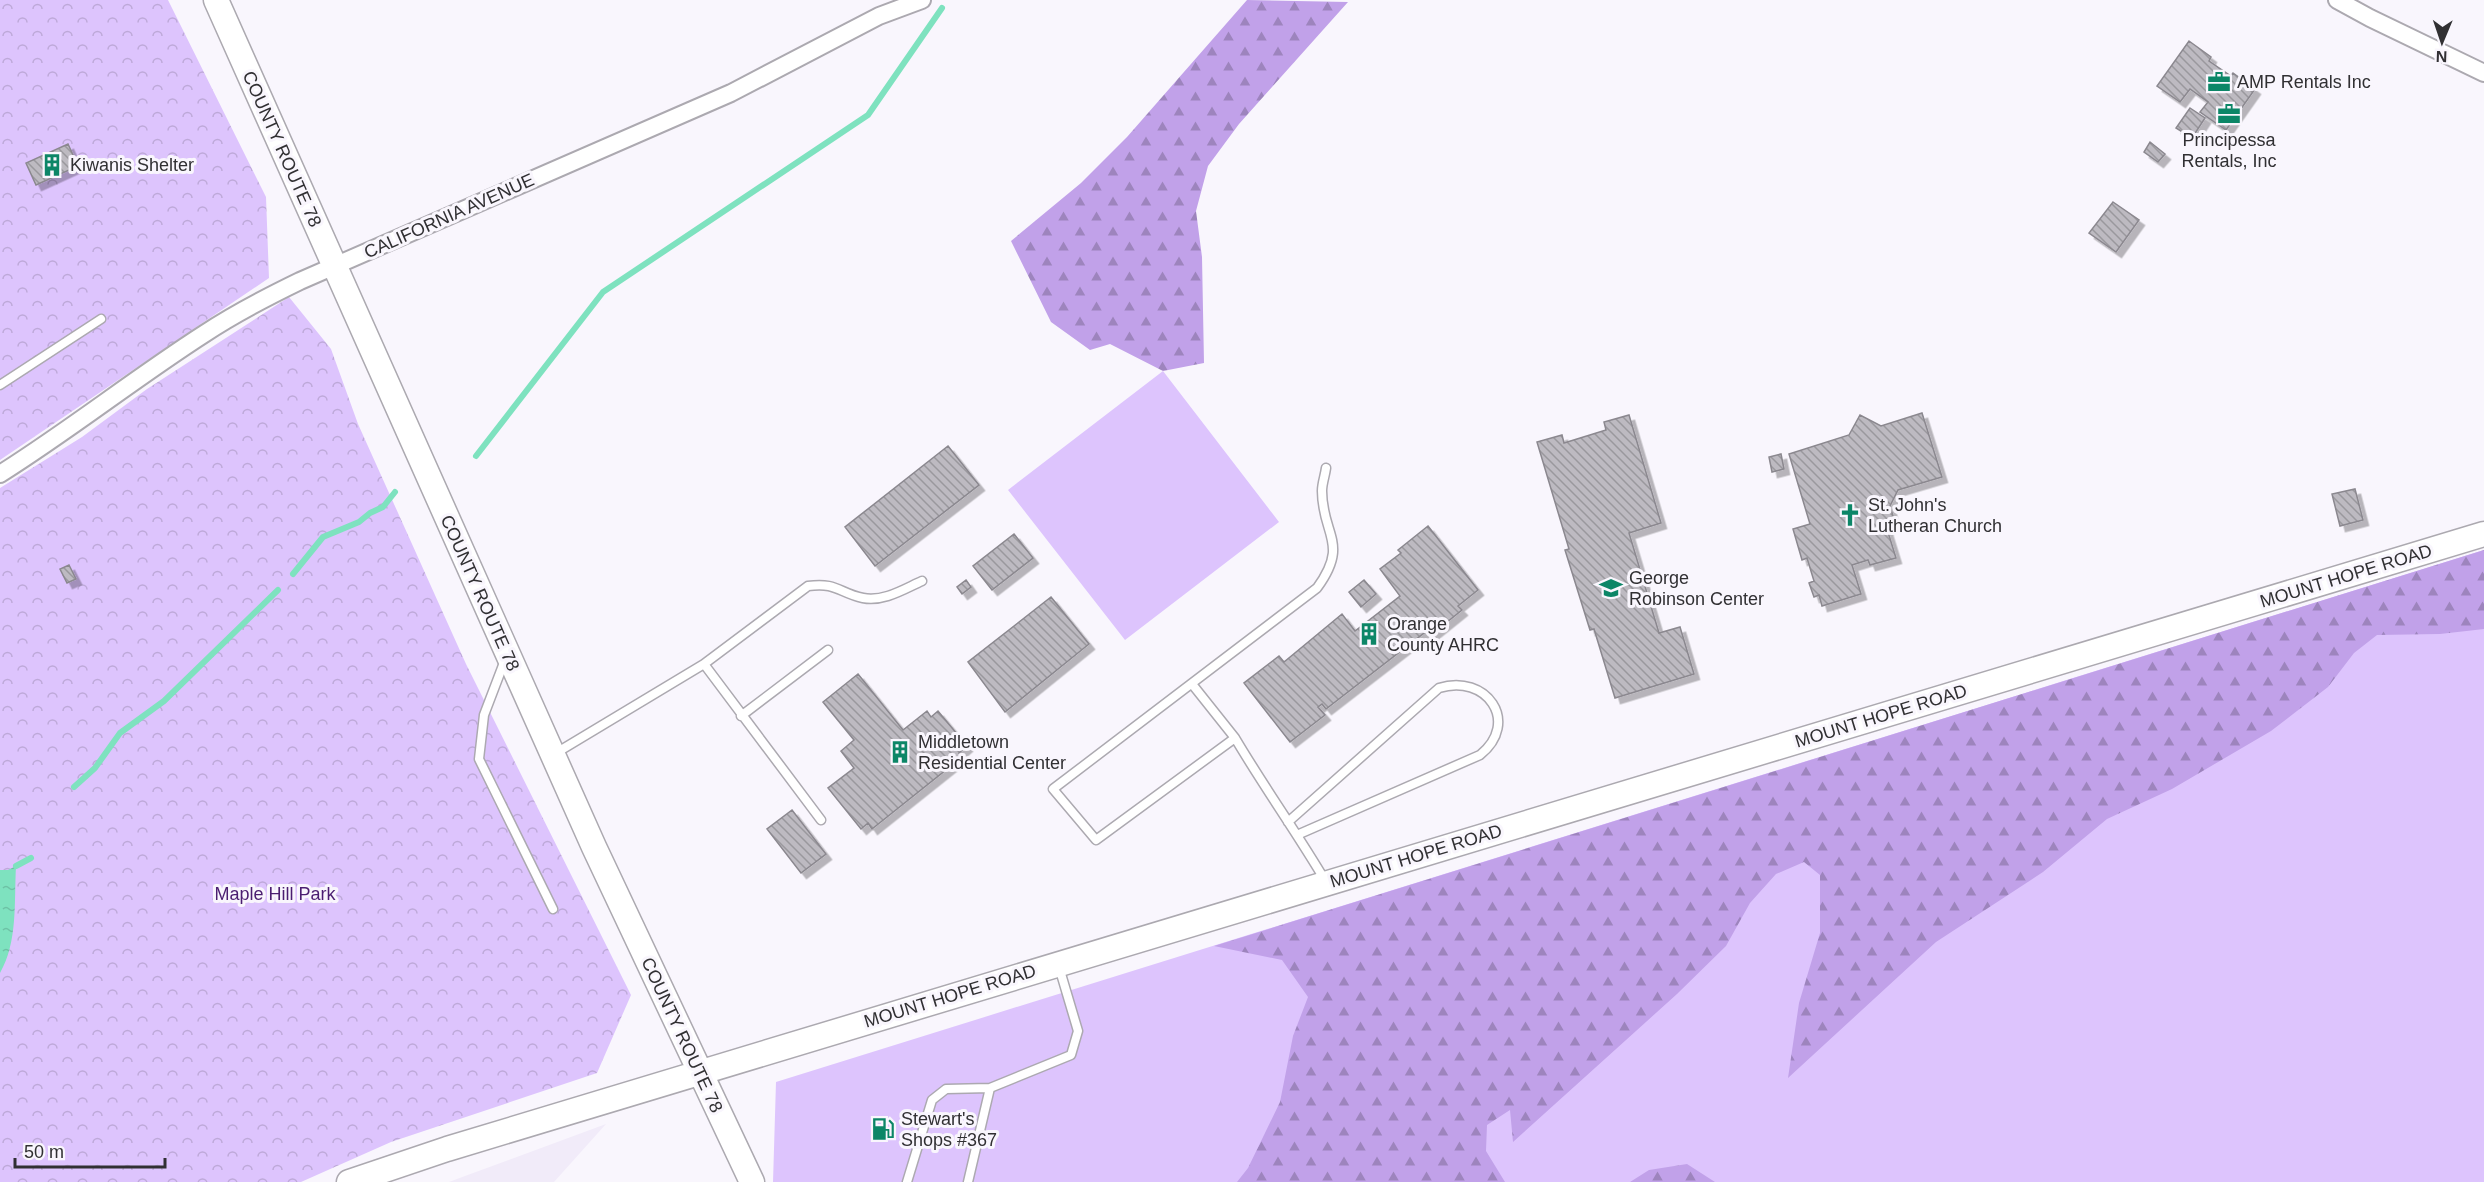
<svg xmlns="http://www.w3.org/2000/svg" width="2484" height="1182" font-family="Arial,sans-serif">
<style>
.built{fill:#f1ebf9}
.green{fill:#ddc4fd}
.forest{fill:url(#forest-firs)}
.park{fill:url(#park-crowns)}
.water{fill:url(#water-ripples)}
.lines{fill:none;stroke-linecap:round;stroke-linejoin:round}
.stream{stroke:#7ee2bf;stroke-width:6}
.building{fill:url(#building-back-hatch);stroke:#8b888f;stroke-width:1.5;filter:url(#shadow)}
.lane-casing{stroke:#aca9b0;stroke-width:11}
.street-casing{stroke:#aca9b0;stroke-width:20}
.secondary-casing{stroke:#aca9b0;stroke-width:27}
.lane{stroke:#fff;stroke-width:8}
.street{stroke:#fff;stroke-width:16}
.secondary{stroke:#fff;stroke-width:24}
.labels{text-anchor:middle;dominant-baseline:central;stroke-width:6;stroke-linejoin:round;paint-order:stroke}
.poi-label{font-size:18px;fill:#313033;stroke:#f9f6fd;text-anchor:start}
.street-label{font-size:18px;fill:#313033;stroke:#f9f6fd}
.park-label{font-size:18px;fill:#4b1e71;stroke:#f9f6fd}
</style>
<defs>
<pattern id="forest-firs" width="22" height="20" patternUnits="userSpaceOnUse" patternTransform="scale(1.5)"><rect width="22" height="20" fill="#c1a1e9"/><path d="M5 1l3.5 6h-7zM16 11l3.5 6h-7z" fill="#9d84bd"/></pattern>
<pattern id="park-crowns" width="20" height="18" patternUnits="userSpaceOnUse" patternTransform="scale(1.5)"><rect width="20" height="18" fill="#ddc4fd"/><path d="M2 6a3 3 0 1 1 6 0M12 15a3 3 0 1 1 6 0" fill="none" stroke="#bea9d9"/></pattern>
<pattern id="water-ripples" width="26" height="14" patternUnits="userSpaceOnUse" patternTransform="scale(1.5)"><rect width="26" height="14" fill="#7ee2bf"/><path d="M2 4q2-2 4 0t4 0M15 11q2-2 4 0t4 0" fill="none" stroke="#6dc2a5"/></pattern>
<pattern id="building-back-hatch" width="6" height="6" patternUnits="userSpaceOnUse" patternTransform="scale(1.5)"><rect width="6" height="6" fill="#bdbac1"/><path d="M-1 5l2 2M0 0l6 6M5-1l2 2" fill="none" stroke="#9a989d"/></pattern>
<filter id="shadow"><feDropShadow dx="5.5" dy="5.5" stdDeviation="0" flood-color="#0004"/></filter>
</defs>
<rect width="100%" height="100%" fill="#f9f6fd"/>
<!-- built -->
<path class="built" d="M606 1124 554 1182H449L465 1176Z"/>
<!-- green -->
<path class="green" d="M1163 371 1279 522 1125 640 1008 490Z
M2484 550V1182H773L776 1082Z"/>
<!-- forest -->
<path class="forest" d="M1247 0 1348 2 1239 124 1208 166 1196 211 1202 257 1204 363 1163 371 1110 344 1090 350 1051 322 1011 241 1081 183 1127 137Z
M2484 550V629L2440 634 2377 635 2354 653 2328 687 2271 731 2172 789 2107 819 2043 872 1936 942 1788 1078 1799 1003 1820 933V875L1804 862 1776 874 1750 903 1726 946 1677 994 1513 1142 1510 1110 1487 1125 1486 1151 1505 1182H1237L1248 1168 1280 1102 1293 1036 1308 997 1282 960 1214 946Z
M1687 1164 1715 1182H1630L1649 1170Z"/>
<!-- park -->
<path class="park" d="M0 0H168L266 197 269 278 0 460Z
M289 297 331 349 358 424 466 664 631 995 597 1073 391 1142 301 1182H0V488L82 437 147 389Z"/>
<!-- water -->
<path class="water" d="M16 866C14 902 18 942 0 973V870H8Z"/>
<g class="lines">
<!-- stream -->
<path class="stream" d="M476 456 603 292 868 115 942 8
M293 574 323 537 359 522 370 513 383 507 395 492
M74 787 95 768 120 733 164 701 278 590
M16 866 31 858"/>
</g>
<!-- building -->
<path class="building" d="M2189 41 2211 57 2209 61 2231 76 2233 73 2255 89 2226 130 2200 112 2208 102 2190 89 2180 102 2157 86Z
M2190 108 2205 118 2192 138 2176 128Z
M2150 142 2165 154 2158 162 2144 152Z
M68 144 78 166 36 185 26 163Z
M2113 202 2139 220 2116 252 2089 233Z
M1922 413 1942 477 1898 490 1890 506 1896 526 1887 529 1896 558 1870 565 1868 560 1852 565 1861 594 1822 606 1819 595 1814 597 1809 583 1814 581 1807 558 1802 560 1793 529 1810 524 1789 454 1849 435 1860 415 1881 426Z
M1629 415 1661 523 1629 533 1659 633 1680 627 1694 674 1615 698 1594 629 1590 630 1565 550 1569 549 1537 442 1562 435 1564 443 1606 430 1604 422Z
M948 446 979 485 875 566 845 527Z
M1781 454 1784 469 1772 472 1769 457Z
M2355 489 2363 520 2340 526 2332 494Z
M1428 526 1478 590 1458 606 1462 610 1431 635 1422 623 1418 625 1424 633 1326 709 1322 704 1318 707 1325 715 1290 742 1244 683 1279 656 1284 662 1342 614 1355 631 1400 596 1380 569 1401 553 1398 550Z
M1014 534 1033 558 992 590 973 566Z
M69 565 76 579 67 583 60 569Z
M966 580 971 587 962 594 957 587Z
M1364 580 1376 594 1361 607 1349 592Z
M1051 597 1089 644 1005 712 968 662Z
M858 674 903 730 927 711 931 717 938 711 967 746 959 753 962 757 872 829 868 823 861 829 828 788 854 768 841 751 854 740 823 702Z
M792 810 826 854 801 873 767 829Z"/>
<g class="lines">
<!-- lane casing -->
<g class="lane-casing">
<path id="lane" d="M0 385 101 319
M505 660 484 715 479 759 553 909
M704 664 821 820
M1192 684 1235 738 1096 840 1053 789 1317 588C1350 543 1322 535 1322 491 1322 483 1325 476 1326 468
M741 716 828 650
M1235 738C1264 787 1297 833 1326 882
M556 753 704 664 808 586C837 582 839 593 863 598 884 602 904 589 922 581
M1288 822 1439 688C1486 673 1521 722 1480 755L1297 835
M907 1182 932 1100 946 1089 990 1088
M968 1182 990 1088 1071 1055 1078 1031 1059 967"/>
</g>
<!-- street casing -->
<g class="street-casing">
<path id="street" d="M2337 0 2370 18 2484 73
M0 474C70 430 134 379 204 334 234 314 267 297 300 281L731 93 879 16 922 0"/>
</g>
<!-- secondary casing -->
<g class="secondary-casing">
<path id="secondary" d="M216 0 594 847 752 1182
M349 1182 447 1149 2484 534"/>
</g>
<!-- lane -->
<use href="#lane" class="lane"/>
<!-- street -->
<use href="#street" class="street"/>
<!-- secondary -->
<use href="#secondary" class="secondary"/>
</g>
<!-- icons -->
<defs>
<g id="office-bare" transform="scale(1.8)"><path d="M-6-3h4V-5.5h4V-3h4V5H-6ZM-1-4.5V-3h2v-1.5ZM-6 0V1H6V0Z" fill="#0c8667" stroke="#f9f6fd" stroke-width="2.5" paint-order="stroke"/></g>
<g id="building-bare" transform="scale(1.8)"><path d="M-4-6H4V6H1V3H-1V6H-4ZM-2.5-4.3h1.7v1.8h-1.7ZM.8-4.3h1.7v1.8H.8ZM-2.5-1h1.7V.8h-1.7ZM.8-1h1.7V.8H.8Z" fill="#0c8667" stroke="#f9f6fd" stroke-width="2.5" paint-order="stroke"/></g>
<g id="church-bare" transform="scale(1.8)"><path d="M-1.2-6h2.4v3.5h3.3v2.4h-3.3V6h-2.4V-.1h-3.3v-2.4h3.3Z" fill="#0c8667" stroke="#f9f6fd" stroke-width="2.5" paint-order="stroke"/></g>
<g id="school-bare" transform="scale(1.8)"><path d="M0-5L7-2L0 1L-7-2ZM-4 1L0 2.5L4 1V4Q0 6-4 4Z" fill="#0c8667" stroke="#f9f6fd" stroke-width="2.5" paint-order="stroke"/></g>
<g id="fuel-bare" transform="scale(1.8)"><path d="M-5.5-6h7V0h2V4h1.3V-2.5L3-4.5l.8-.8L6-3V5H2.5V1h-1V6h-7ZM-4.2-4.7v3.2H.2V-4.7Z" fill="#0c8667" stroke="#f9f6fd" stroke-width="2.5" paint-order="stroke"/></g>
</defs>
<g fill-rule="evenodd">
<use href="#office-bare" x="2219" y="82"/>
<use href="#office-bare" x="2229" y="114"/>
<use href="#building-bare" x="52" y="165"/>
<use href="#church-bare" x="1850" y="515"/>
<use href="#school-bare" x="1611" y="588"/>
<use href="#building-bare" x="1369" y="634"/>
<use href="#building-bare" x="900" y="752"/>
<use href="#fuel-bare" x="883" y="1129"/>
</g>
<g class="labels">
<!-- poi labels -->
<g class="poi-label">
<text x="2237" y="82">AMP Rentals Inc</text>
<text x="2229" y="140" text-anchor="middle">Principessa<tspan x="2229" dy="21">Rentals, Inc</tspan></text>
<text x="70" y="165">Kiwanis Shelter</text>
<text x="1868" y="505">St. John's<tspan x="1868" dy="21">Lutheran Church</tspan></text>
<text x="1629" y="578">George<tspan x="1629" dy="21">Robinson Center</tspan></text>
<text x="1387" y="624">Orange<tspan x="1387" dy="21">County AHRC</tspan></text>
<text x="918" y="742">Middletown<tspan x="918" dy="21">Residential Center</tspan></text>
<text x="901" y="1119">Stewart's<tspan x="901" dy="21">Shops #367</tspan></text>
</g>
<!-- street labels -->
<g class="street-label">
<text transform="translate(282 149) rotate(66)">COUNTY ROUTE 78</text>
<text transform="translate(449 216) rotate(-24)">CALIFORNIA AVENUE</text>
<text transform="translate(2346 576) rotate(-17)">MOUNT HOPE ROAD</text>
<text transform="translate(480 593) rotate(66)">COUNTY ROUTE 78</text>
<text transform="translate(1881 716) rotate(-17)">MOUNT HOPE ROAD</text>
<text transform="translate(1416 856) rotate(-17)">MOUNT HOPE ROAD</text>
<text transform="translate(950 996) rotate(-17)">MOUNT HOPE ROAD</text>
<text transform="translate(682 1035) rotate(65)">COUNTY ROUTE 78</text>
</g>
<!-- park labels -->
<g class="park-label">
<text x="275" y="894">Maple Hill Park</text>
</g>
</g>
<!-- north arrow -->
<g transform="translate(2442 42) rotate(182)" stroke="#f9f6fd" stroke-width="4.5" paint-order="stroke">
<path d="M0-4.5L10 22L0 15L-10 22Z" fill="#313033"/>
<text y="-9" font-size="16" font-weight="bold" text-anchor="middle" fill="#313033">N</text>
</g>
<!-- scale -->
<path d="M15 1158v9h150v-9" fill="none" stroke="#313033" stroke-width="3"/>
<text x="24" y="1158" font-size="18" fill="#313033" stroke="#f9f6fd" stroke-width="4.5" paint-order="stroke">50 m</text>
</svg>
